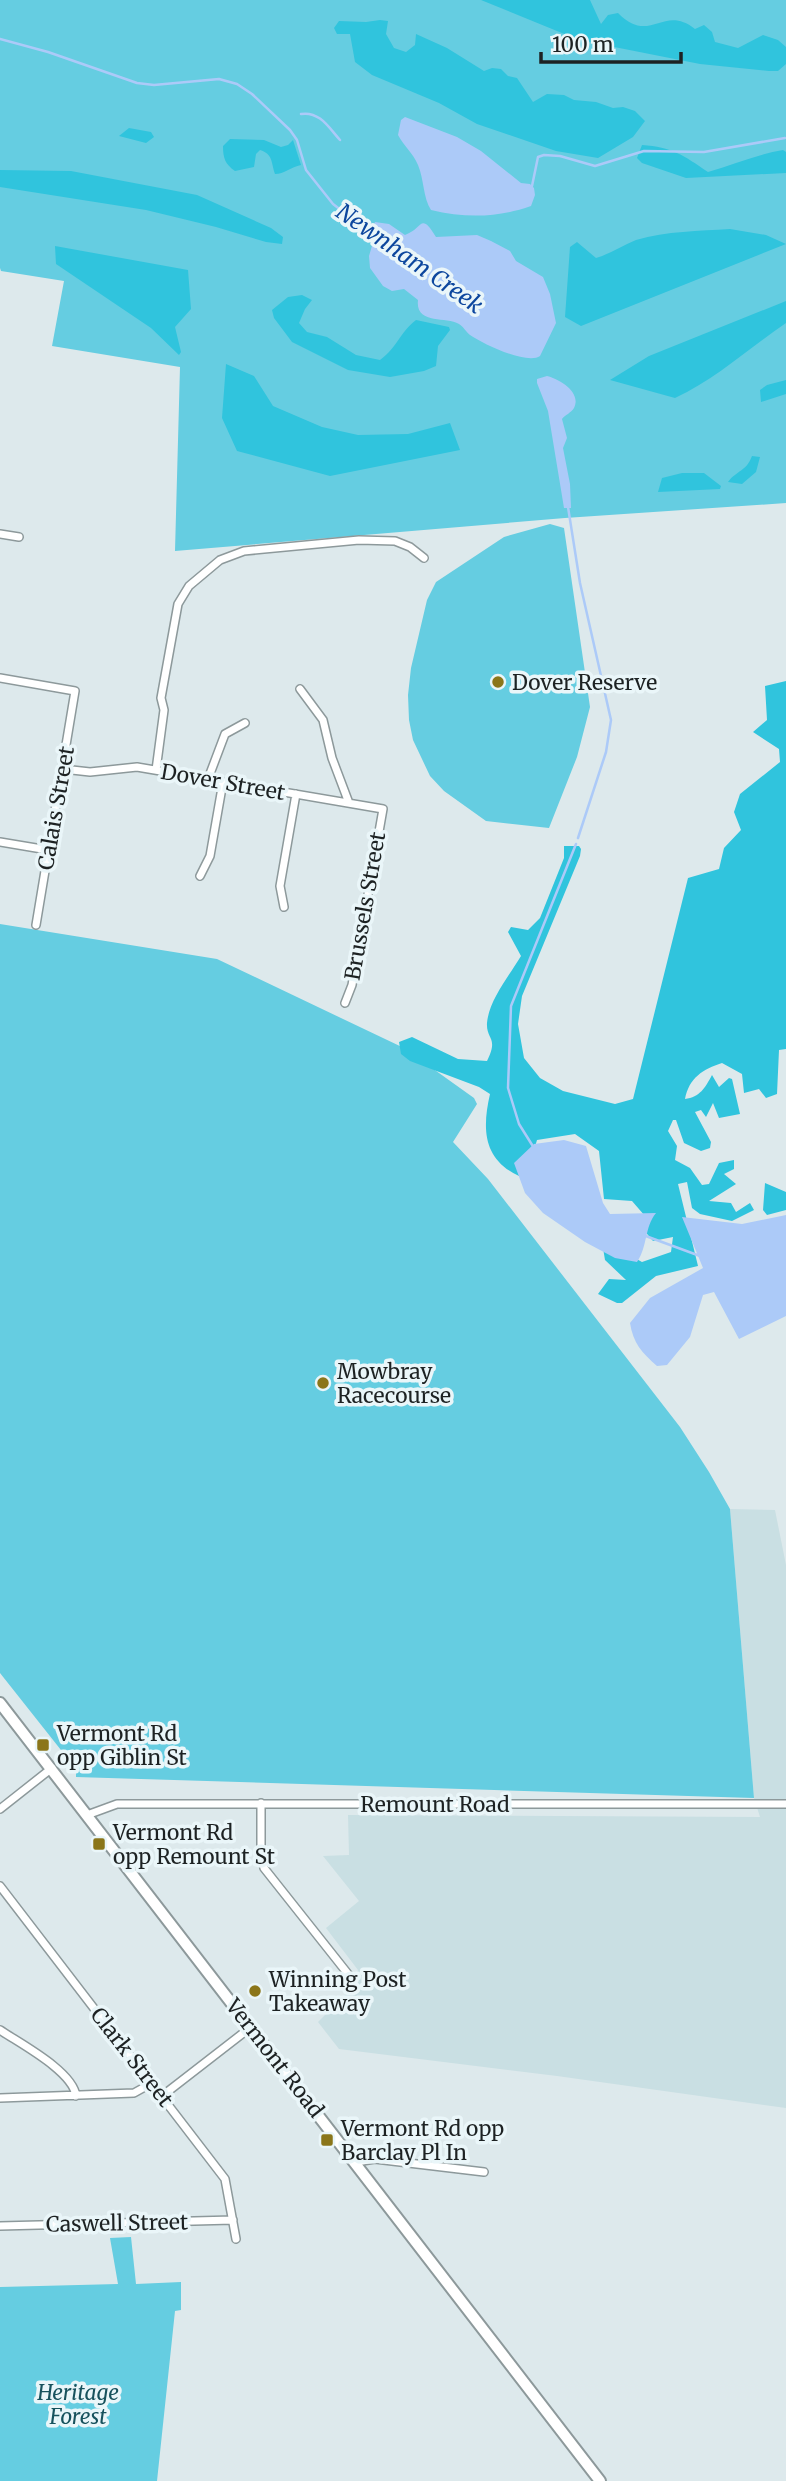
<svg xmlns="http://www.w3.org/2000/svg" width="786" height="2481" font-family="Merriweather,serif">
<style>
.built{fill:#c9dfe3}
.green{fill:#65cde1}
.forest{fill:#30c4dd}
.water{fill:#accaf8}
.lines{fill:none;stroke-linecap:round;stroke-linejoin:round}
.stream{stroke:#accaf8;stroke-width:2.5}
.street-casing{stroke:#8d999b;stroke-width:10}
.secondary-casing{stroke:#8d999b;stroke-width:14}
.street{stroke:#fff;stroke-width:7}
.secondary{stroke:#fff;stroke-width:10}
.poi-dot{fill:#8b761a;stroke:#eaf6f9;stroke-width:2.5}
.labels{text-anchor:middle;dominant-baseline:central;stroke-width:7;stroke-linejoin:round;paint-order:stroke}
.poi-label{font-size:21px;fill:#1d2223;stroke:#eaf6f9;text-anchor:start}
.street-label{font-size:21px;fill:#1d2223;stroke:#eaf6f9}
.park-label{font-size:21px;font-style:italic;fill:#17525d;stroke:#eaf6f9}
.water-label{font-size:23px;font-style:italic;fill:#0d479e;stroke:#eaf6f9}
</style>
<rect width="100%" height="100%" fill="#dde9ec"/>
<!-- built -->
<path class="built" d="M730 1509 775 1510 786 1565V2108L557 2076 339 2049 318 2022 348 1992 358 1970 326 1928 359 1901 323 1856 349 1855 348 1815 760 1817 754 1798Z"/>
<!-- green -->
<path class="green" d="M0 0H786V503L565 518 175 551 180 367 52 346 64 281 1 271 0 268Z
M550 524 564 528 590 707 577 757 549 828 486 821 444 791 430 776 413 740 409 720 408 695 411 668 427 600 436 582 504 537Z
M0 924 217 959 404 1048 474 1098 477 1104 453 1142 488 1179 680 1427 709 1472 730 1509 754 1798 76 1777V1769L0 1673Z
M131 2237 136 2284 181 2282V2310L175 2311 157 2481H0V2287L118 2284 110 2238Z"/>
<!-- forest -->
<path class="forest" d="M481 0H590L601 24 608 15 618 13C650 46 663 3 695 29L704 25 712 32 715 42 738 48 763 35 778 40 786 47V64L778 71H769L700 64 579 40Z
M380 20 388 21 386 34 394 48 406 52 415 45 416 34 447 48 484 71 492 68 501 69 508 76 517 78 533 102 547 94 564 95 574 100 596 102 613 108 623 107 635 111 645 121 633 137 598 158 556 151 477 124 439 103 372 75 355 62 350 34H337L334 28 339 21 366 22Z
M129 128 151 132 154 137 146 143 119 136Z
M230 139 264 140 281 147 288 145 293 140 301 165C291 167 284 174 275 174 271 162 273 154 260 150L256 154 254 167 235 171C225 164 223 158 223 146Z
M642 145C672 147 683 155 708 172 733 165 758 154 783 150L786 152V173L686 178 642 163 637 158Z
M0 170 71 171 197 195 271 228 283 237 282 244 266 242 216 227 146 210 0 187Z
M730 229 766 235 786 244 581 326 565 317 570 247 577 242 596 258C610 254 623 245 636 240 667 231 699 231 730 229Z
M55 246 188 270 191 309 175 327 181 352 179 355 151 328 56 264Z
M302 295 312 300 305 309 299 323 307 332 327 337 356 355 380 360C398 347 399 333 416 320L449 327 450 330 438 346 436 366 424 371 390 377 348 370 292 342 274 318 272 310 288 297Z
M786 301V323C749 348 716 379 675 398L610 380 649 356Z
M226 364 254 376 273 406 322 427 358 435 408 434 450 423 460 450 330 476 237 451 222 418Z
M786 380V394L761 402 760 390 767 385Z
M752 456 760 457 756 472 742 484 728 482C737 470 746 472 752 456Z
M682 473H704L721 486 720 489 658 492 662 478Z
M786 681V1049L779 1050 777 1094 766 1098 759 1089 744 1093 742 1074 722 1063C703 1069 689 1078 685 1099 700 1097 705 1088 712 1075L719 1087 729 1078 732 1079 740 1114 719 1118 713 1103 706 1117 701 1110 695 1112 711 1142 710 1148 701 1151 684 1143 676 1120H673L668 1131 677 1146 675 1160 690 1168 702 1185 709 1184 719 1163 734 1160V1169L724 1174 736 1184 709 1201 731 1203 736 1212 750 1203 754 1210 732 1221 700 1214 692 1208 687 1182 678 1184 698 1266 656 1276 622 1303H617L598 1294 609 1279 626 1280 605 1260 603 1248 611 1245 642 1262 671 1252 673 1237 653 1241 643 1229 645 1216 632 1201 604 1199 599 1151 575 1134 537 1140 530 1164 519 1176C483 1159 482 1129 490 1094L479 1087 410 1061 401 1054 399 1042 412 1037 458 1059 487 1061C499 1037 486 1040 487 1023 489 1000 509 976 521 956L508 932 511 927 528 930 540 918 564 858V846H579L581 849 580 856 522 996 518 1024 524 1058 540 1078 563 1091 615 1104 633 1099 688 878 719 869 724 848 741 830 734 812 740 794 780 762 779 749 753 732 767 720 765 686Z
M765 1183 786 1192V1210L767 1215 763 1210Z"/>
<!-- water -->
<path class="water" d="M405 117 457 137 481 151 521 183 530 184 534 188 535 195 531 206C497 218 465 218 431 210 423 198 424 179 418 165 413 153 404 146 398 135L401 120Z
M375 222 389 224 405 235C423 229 420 211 436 237L477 235 491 241 510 251 516 261 543 277 550 294 556 323 540 356C527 365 483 344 470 335 465 331 464 327 459 324 446 316 415 325 418 300L404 289 392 291 383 286 370 268 369 256 374 239 371 232Z
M547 376C559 379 582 392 574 408 571 413 565 415 562 419L567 438 563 448 570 484 571 508H564L548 411 537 383V379Z
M564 1140 586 1146 603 1203 610 1214 656 1213C644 1228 648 1246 637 1262L615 1258 585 1242 543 1213 525 1193 514 1163 534 1144Z
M786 1215V1316L739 1339 714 1292 703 1295 690 1337 667 1365 657 1366C642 1353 633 1343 630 1323L650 1298 703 1268 682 1217 742 1224Z"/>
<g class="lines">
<!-- stream -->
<path class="stream" d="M0 39 48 52 137 83 154 85 219 79 237 84 252 94 290 130 297 140 306 170 333 204 350 217 374 230
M301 114C320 111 329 128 340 140
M532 186 538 157 544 155 560 156 595 166 644 151 704 152 785 138
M568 507 580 583 611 720 606 752 578 838
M534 1148 519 1124 508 1088 511 1006 576 844
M643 1235 700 1256"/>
<!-- street casing -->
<g class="street-casing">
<path id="street" d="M0 534 19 537
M0 678 75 691 36 925
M300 689 323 720 332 758 349 803
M63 769 90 772 137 767 383 809 352 985 345 1003
M156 770 164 710 161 698 178 604 189 586 220 560 244 551 359 540 395 541 410 547 424 558
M208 779 225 734 245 723
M0 842 48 850
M200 876 210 856 223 782
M284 907 280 886 296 794
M261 1803V1854L264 1868 352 1979
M0 1809 52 1768
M87 1815 117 1804H786
M0 1886 225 2179 236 2239
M0 2030C19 2043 73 2071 76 2096
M162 2096 251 2027
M0 2098 134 2093 152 2083
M356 2162 375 2159 484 2172
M0 2226 233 2220"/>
</g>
<!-- secondary casing -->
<g class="secondary-casing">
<path id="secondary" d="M0 1703 600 2481"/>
</g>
<!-- street -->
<use href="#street" class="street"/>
<!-- secondary -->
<use href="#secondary" class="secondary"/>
</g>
<!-- markers -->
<g class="poi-dot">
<circle cx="498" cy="682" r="7"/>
<circle cx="323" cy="1383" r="7"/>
<rect x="36" y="1738" width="14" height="14" rx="3.5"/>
<rect x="92" y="1837" width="14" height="14" rx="3.5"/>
<circle cx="255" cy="1991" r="7"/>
<rect x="320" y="2133" width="14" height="14" rx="3.5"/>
</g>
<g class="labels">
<!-- poi labels -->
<g class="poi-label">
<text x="512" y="682">Dover Reserve</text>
<text x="337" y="1371">Mowbray<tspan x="337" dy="24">Racecourse</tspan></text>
<text x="57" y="1733">Vermont Rd<tspan x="57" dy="24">opp Giblin St</tspan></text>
<text x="113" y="1832">Vermont Rd<tspan x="113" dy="24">opp Remount St</tspan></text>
<text x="269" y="1979">Winning Post<tspan x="269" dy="24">Takeaway</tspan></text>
<text x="341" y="2128">Vermont Rd opp<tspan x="341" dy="24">Barclay Pl In</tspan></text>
</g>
<!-- street labels -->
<g class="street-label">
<text transform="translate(223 782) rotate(10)">Dover Street</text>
<text transform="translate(56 808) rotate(-80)">Calais Street</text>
<text transform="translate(365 906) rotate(-80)">Brussels Street</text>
<text x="435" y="1804">Remount Road</text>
<text transform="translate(132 2057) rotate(52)">Clark Street</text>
<text transform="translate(275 2058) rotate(52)">Vermont Road</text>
<text transform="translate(117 2223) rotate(-1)">Caswell Street</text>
</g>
<!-- park labels -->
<g class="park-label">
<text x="78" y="2392">Heritage<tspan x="78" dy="24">Forest</tspan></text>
</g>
<!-- water labels -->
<g class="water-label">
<text transform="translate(410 258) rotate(35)">Newnham Creek</text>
</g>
</g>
<!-- scale -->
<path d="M541 52v10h140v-10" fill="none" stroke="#1d2223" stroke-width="3.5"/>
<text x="552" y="52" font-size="21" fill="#1d2223" stroke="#eaf6f9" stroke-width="5" paint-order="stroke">100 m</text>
</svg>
